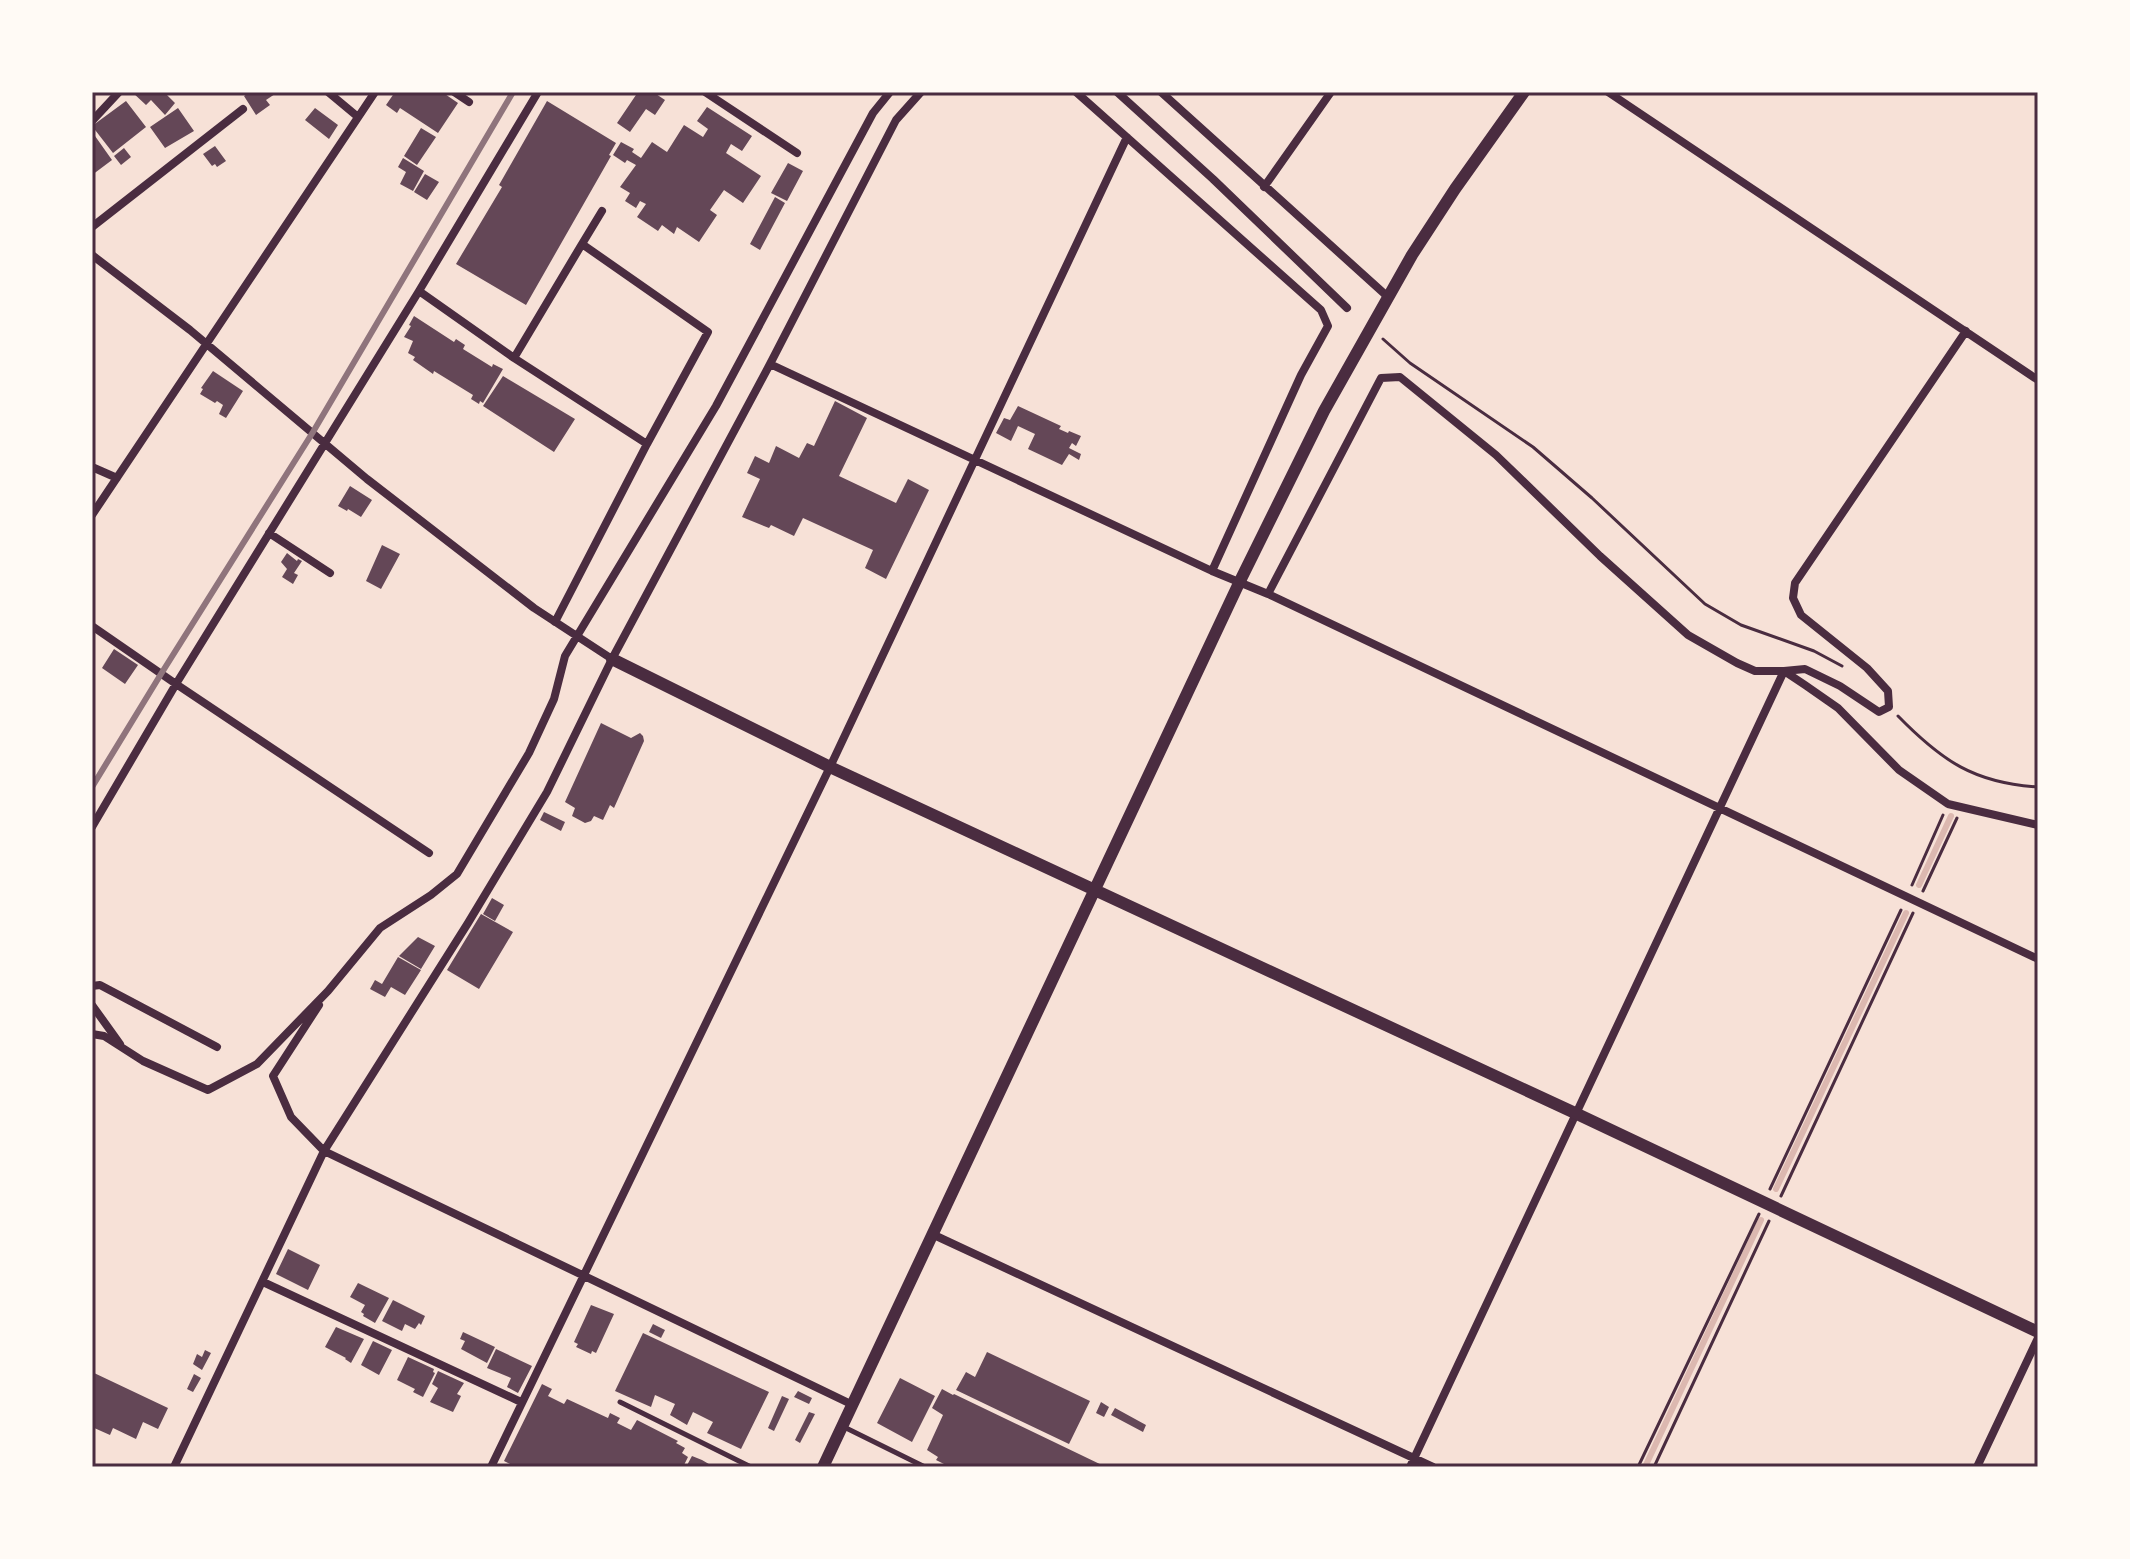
<svg xmlns="http://www.w3.org/2000/svg" width="2130" height="1559" font-family="Poppins,sans-serif">
<style>
.lines{fill:none;stroke-linecap:round;stroke-linejoin:round}
.stream{stroke:#dcb8b0;stroke-width:6}
.building{fill:#644757}
.path{stroke:#4a2c40;stroke-width:3}
.service{stroke:#4a2c40;stroke-width:5}
.minor{stroke:#4a2c40;stroke-width:8}
.tertiary{stroke:#4a2c40;stroke-width:12}
.rail{stroke:#8f747c;stroke-width:6}
.neatline{fill:none;stroke:#4a2c40;stroke-width:3}
</style>
<rect width="100%" height="100%" fill="#f7e1d7"/>
<g class="lines">
<!-- stream -->
<path class="stream" d="M1919 885 1951 816
M1776 1189 1906 913
M1645 1467 1761 1220"/>
</g>
<!-- building -->
<path class="building" d="M132 92H164L175 103 165 115 151 100 146 105Z
M250 92H278L266 100 270 105 256 115 244 96Z
M395 92H442L458 103 438 133 400 108 397 113 386 105Z
M638 92H653L665 100 655 115 646 109 630 132 617 123Z
M126 101 146 127 113 153 92 126Z
M547 101 616 143 609 155 611 156 526 305 456 264 502 187 499 185Z
M707 107 752 136 742 151 731 144 726 153 761 176 743 203 724 190 710 210 717 215 699 242 677 227 674 234 662 225 658 231 637 217 646 204 640 201 636 208 625 201 630 193 620 187 636 165 627 160 625 163 613 155 621 142 634 149 632 152 641 158 652 142 667 152 684 125 703 137 708 129 697 121Z
M178 108 194 131 165 148 150 127Z
M315 108 338 125 329 139 305 120Z
M421 128 436 137 417 165 404 156Z
M95 136 112 160 92 175V138Z
M215 146 226 161 217 167 215 164 212 166 203 154Z
M124 148 131 157 121 165 114 156Z
M403 158 424 171 413 191 400 184 406 172 398 167Z
M788 163 803 171 787 201 771 193Z
M425 174 439 182 427 200 414 192Z
M775 197 785 203 760 250 750 244Z
M414 316 454 342 456 339 465 345 463 349 492 367 493 364 503 369 483 403 480 401 479 404 471 399 473 395 434 371 433 374 413 360 415 357 408 353 413 341 404 337 411 326 409 325Z
M213 371 243 391 226 418 219 414 223 405 217 401 215 403 200 394 203 389 201 388Z
M503 376 575 419 554 452 483 406Z
M835 401 867 418 839 476 896 503 908 479 929 490 886 579 865 568 873 550 803 518 794 536 771 525 769 528 742 517 760 479 747 473 755 456 769 463 776 446 799 458 807 443 814 446Z
M1018 406 1061 426 1059 429 1068 433 1069 431 1081 436 1076 446 1072 443 1069 448 1081 454 1079 460 1069 454 1062 465 1028 449 1035 434 1018 426 1011 441 996 433 1004 418 1010 420Z
M350 486 372 500 361 517 348 509 347 511 338 506Z
M382 545 400 554 381 589 366 581Z
M287 553 297 561 298 559 302 561 294 573 298 575 293 584 282 577 287 569 281 562Z
M114 649 138 665 125 684 102 668Z
M601 723 631 738 640 733 643 736 644 741 614 808 610 805 603 820 594 816 591 821 585 823 572 816 575 808 565 802Z
M544 812 565 822 561 831 540 820Z
M492 898 504 905 495 921 483 914Z
M481 914 513 932 479 989 447 970Z
M418 937 435 946 421 969 399 956Z
M398 957 421 970 405 995 391 987 385 997 370 989 375 980 382 984Z
M288 1249 320 1265 308 1290 276 1274Z
M358 1283 389 1298 375 1323 363 1316 364 1314 361 1312 365 1305 350 1297Z
M393 1300 425 1316 421 1325 419 1323 415 1329 405 1324 402 1331 382 1321Z
M591 1305 614 1314 596 1353 592 1351 591 1354 576 1347 578 1344 574 1342Z
M653 1324 665 1330 661 1338 649 1332Z
M336 1327 364 1339 351 1363 345 1359 346 1358 325 1347Z
M463 1332 495 1347 487 1363 461 1349 465 1341 460 1339Z
M643 1333 769 1392 741 1449 707 1433 713 1422 693 1412 687 1425 670 1415 675 1404 655 1395 651 1407 615 1391Z
M373 1341 392 1350 379 1375 361 1365Z
M496 1349 532 1366 518 1393 507 1387 511 1378 487 1368Z
M205 1350 211 1353 202 1370 193 1364 197 1354 202 1357Z
M987 1352 1090 1401 1069 1444 956 1390 966 1372 975 1377Z
M408 1357 434 1369 433 1372 435 1373 423 1397 413 1392 415 1389 397 1380Z
M438 1371 464 1383 457 1394 461 1396 453 1412 430 1402 438 1388 432 1384Z
M92 1372 168 1408 158 1429 143 1422 136 1439 113 1428 110 1435 92 1427Z
M194 1374 201 1378 193 1392 187 1389Z
M900 1378 935 1396 912 1442 877 1423Z
M542 1384 552 1389 548 1396 564 1404 567 1399 608 1418 610 1413 620 1418 617 1423 631 1430 637 1420 678 1441 676 1443 685 1448 682 1453 688 1457 683 1467H516L504 1461Z
M942 1389 953 1395 954 1394 1106 1467H950L936 1460 938 1457 927 1450 943 1415 932 1408Z
M798 1391 812 1398 809 1404 794 1397Z
M782 1396 789 1399 774 1431 768 1428Z
M1101 1402 1109 1407 1104 1417 1096 1413Z
M1115 1408 1146 1425 1143 1432 1111 1415Z
M809 1412 815 1414 800 1443 795 1440Z
M692 1456 702 1460 714 1467H686Z"/>
<g class="lines">
<!-- path -->
<path class="path" d="M1383 339 1410 363 1533 447 1592 498 1705 604 1741 625 1814 651 1842 666
M1898 716C1942 761 1974 783 2038 787
M1912 885 1943 815
M1923 891 1957 818
M1770 1189 1901 910
M1781 1196 1913 913
M1638 1467 1759 1214
M1654 1467 1769 1221"/>
<!-- service -->
<path class="service" d="M620 1402 751 1467
M844 1427 925 1467"/>
<!-- minor -->
<path class="minor" d="M328 92 358 117
M454 92 469 102
M705 92 797 153
M1076 92 1321 310 1328 326 1301 375 1212 571
M1117 92 1213 179 1347 308
M1161 92 1388 297
M1608 92 2038 380
M92 121 119 92
M1264 187 1331 92
M92 227 243 109
M582 244 602 211
M92 255 190 330 367 479 534 608 612 659
M419 291 514 358 582 244 708 332 647 444 514 358
M770 364 1212 571 1268 594 2038 959
M92 467 117 478
M92 515 375 92
M269 533 330 573
M1268 594 1381 378 1400 377 1496 455 1600 556 1688 635 1737 663 1755 671H1784L1805 685 1838 708 1899 770 1948 804 2038 825
M555 622 647 444
M92 626 176 684 92 827
M429 853 176 684 419 291 538 92
M92 986 100 985 217 1047
M92 1005 120 1044
M319 1005 273 1076 291 1117 324 1151 853 1405
M92 1034 104 1036 143 1061 208 1090 257 1064 328 991 380 928 431 895 457 874 529 753 554 699 565 656 716 406 873 113 890 92
M934 1235 1433 1467
M263 1282 521 1402
M174 1467 324 1151 468 923 547 792 612 659 770 364 896 120 921 92
M491 1467 830 767 1127 137
M1410 1467 1784 671 1805 669 1840 686 1879 712 1889 707 1888 691 1867 668 1801 615 1793 598 1795 583 1966 331
M1977 1467 2038 1338"/>
<!-- tertiary -->
<path class="tertiary" d="M612 659 830 767 1575 1113 2038 1332
M823 1467 1240 581 1324 411 1412 255 1455 189 1524 92"/>
<!-- rail -->
<path class="rail" d="M92 787 161 674 313 432 513 92"/>
</g>
<!-- border -->
<rect width="2130" height="1559" fill="none" stroke="#fffaf5" stroke-width="188"/>
<rect x="94" y="94" width="1942" height="1371" class="neatline"/>
</svg>
